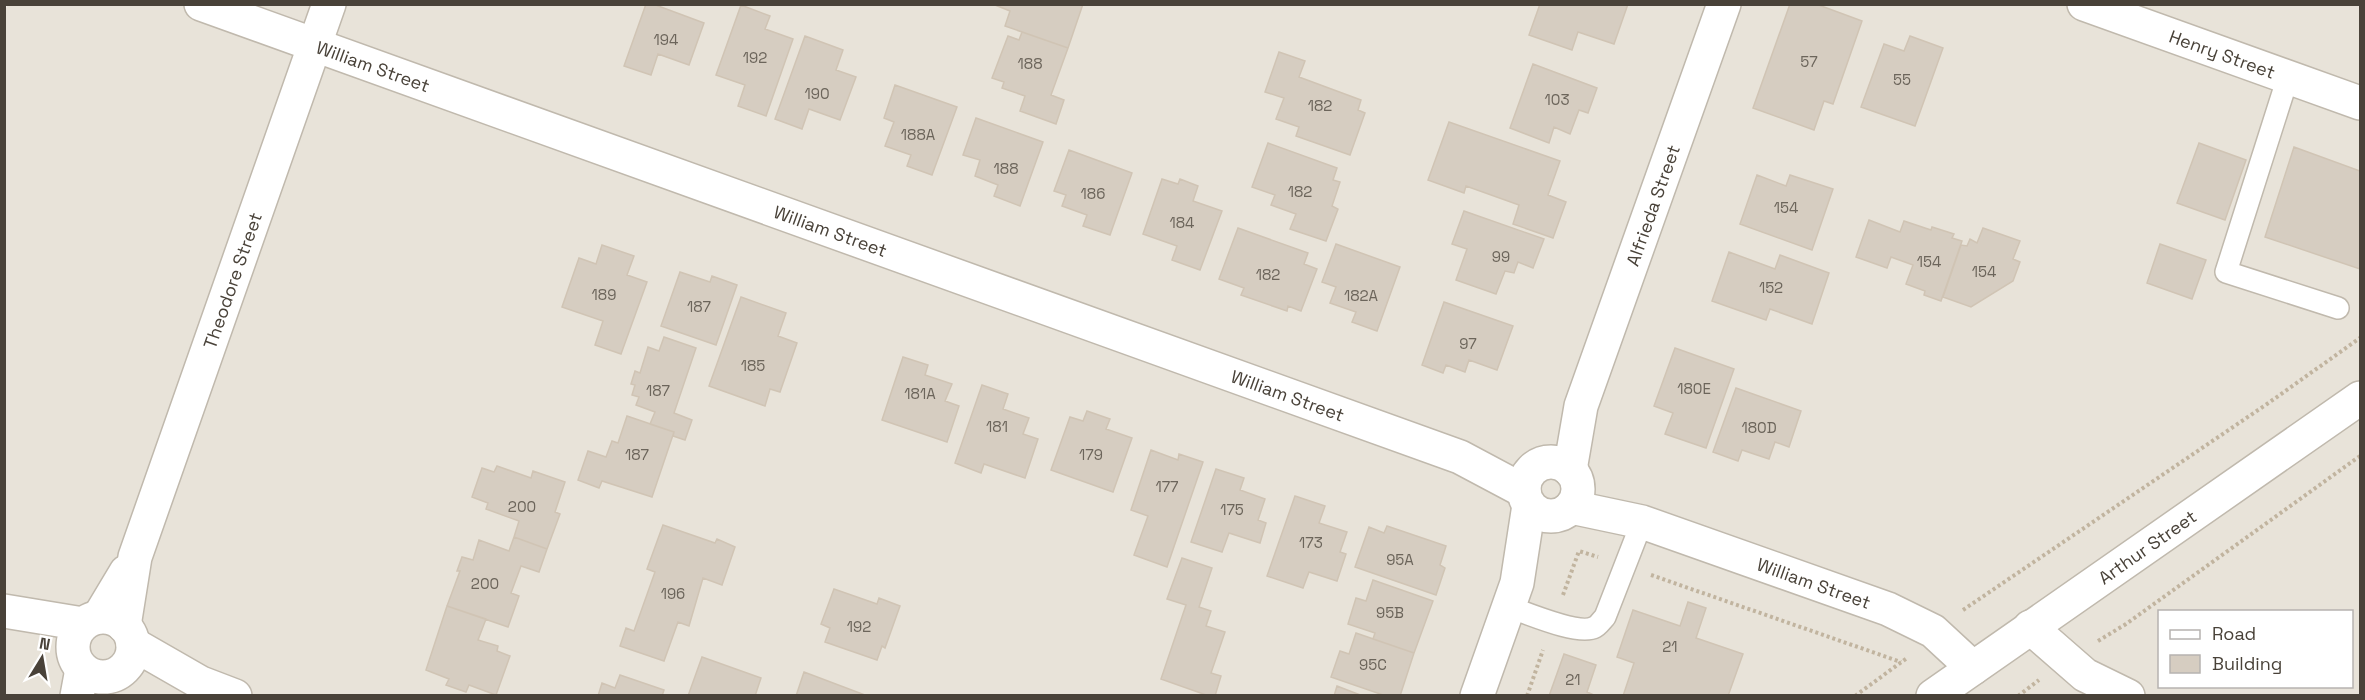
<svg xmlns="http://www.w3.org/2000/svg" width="2365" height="700" font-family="'Space Grotesk',sans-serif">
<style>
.residential{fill:#e8e3d9;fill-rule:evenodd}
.building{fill:#d6cdc1;stroke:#d0c4b4;stroke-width:1.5}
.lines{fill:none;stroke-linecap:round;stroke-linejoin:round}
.service-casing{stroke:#c0b9ad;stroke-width:24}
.minor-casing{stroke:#c0b9ad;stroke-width:36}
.tertiary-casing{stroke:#c0b9ad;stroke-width:36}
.path{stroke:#c1b49f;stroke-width:4;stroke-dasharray:3 3;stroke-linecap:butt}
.service{stroke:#fff;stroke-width:21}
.minor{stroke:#fff;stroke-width:33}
.tertiary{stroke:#fff;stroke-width:33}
.labels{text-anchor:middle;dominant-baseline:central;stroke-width:4.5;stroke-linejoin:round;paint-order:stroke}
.number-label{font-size:15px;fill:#6c655b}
.street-label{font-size:18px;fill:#494239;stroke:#fff}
</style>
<rect width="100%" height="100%" fill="#f5f1eb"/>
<!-- residential -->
<path class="residential" d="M8 4 2360 5V695H5L4 13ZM2160 612H2352V686H2160Z"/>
<!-- building -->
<path class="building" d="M646 4H653L704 23 689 65 658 54 651 75 624 66Z
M1083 4 1068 48 1005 26 1010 11 995 5Z
M1540 4H1628L1614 44 1578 32 1572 50 1529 35Z
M1790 4H1816L1862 21 1833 104 1824 101 1814 130 1753 108Z
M741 5 770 16 765 29 793 39 766 116 738 106 745 85 716 75Z
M1022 32 1068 48 1051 95 1064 100 1056 124 1020 111 1025 96 1002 88 1004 82 992 78 1008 36 1019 40Z
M805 36 843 50 836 70 856 77 840 120 809 109 802 129 775 119Z
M1910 36 1943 48 1915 126 1861 107 1884 44 1904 51Z
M1279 52 1305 61 1299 77 1361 100 1358 110 1365 113 1350 155 1296 136 1299 127 1276 119 1284 98 1265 92Z
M1533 64 1597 88 1588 113 1579 110 1570 134 1554 127 1549 143 1510 128Z
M895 85 957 107 932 175 907 166 911 155 885 146 894 122 884 118Z
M976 118 1043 142 1020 206 994 196 998 185 975 176 980 160 963 155Z
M1449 122 1560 161 1548 195 1566 202 1553 238 1513 224 1519 205 1466 186 1464 193 1428 180Z
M1268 143 1337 168 1333 180 1340 182 1332 206 1338 209 1326 241 1290 229 1296 214 1271 205 1275 195 1252 187Z
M2199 143 2246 160 2225 220 2177 203Z
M2294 147 2360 171V269L2265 237Z
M1069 150 1132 173 1110 235 1083 226 1087 215 1062 206 1066 195 1054 191Z
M1757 175 1786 186 1790 175 1833 189 1812 250 1740 224Z
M1162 179 1178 184 1180 179 1198 186 1193 201 1222 211 1200 270 1172 260 1177 246 1143 234Z
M1464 211 1544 239 1533 268 1518 262 1514 273 1505 271 1496 294 1456 280 1467 249 1452 244Z
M1869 220 1900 232 1904 221 1931 230 1932 227 1954 234 1952 238 1962 241 1941 301 1924 295 1925 291 1906 284 1913 265 1891 257 1887 268 1856 257Z
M1238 228 1308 253 1304 264 1317 269 1301 311 1288 306 1287 311 1241 295 1244 288 1219 279Z
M1983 228 2020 241 2013 259 2020 262 2013 281 1971 307 1943 297 1961 245 1967 246 1970 239 1977 243Z
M1336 244 1400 267 1377 331 1352 322 1356 312 1330 303 1336 287 1322 282Z
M2160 244 2206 260 2192 299 2147 283Z
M602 245 634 256 627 275 647 282 621 354 595 345 603 321 562 307 579 258 596 264Z
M1729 252 1775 269 1780 255 1829 273 1812 324 1770 309 1766 320 1712 301Z
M680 272 710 282 712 276 737 285 716 345 661 326Z
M741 297 786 313 778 336 797 343 780 392 770 389 765 406 709 386Z
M1444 302 1513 326 1497 370 1469 360 1465 372 1446 365 1443 373 1422 365Z
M664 337 696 348 674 413 692 420 685 440 673 436 674 432 650 424 655 412 636 405 639 397 632 395 635 385 631 384 635 371 640 373 648 347 659 351Z
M1675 348 1734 369 1706 448 1665 434 1673 413 1654 406Z
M903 357 928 365 925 375 952 384 945 401 959 406 947 442 882 420Z
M982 385 1008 394 1003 409 1029 418 1023 434 1038 439 1025 478 984 464 981 473 955 463Z
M1736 388 1801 411 1789 447 1775 442 1769 459 1742 450 1738 461 1713 452Z
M1087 411 1110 419 1106 429 1132 438 1113 492 1051 470 1070 417 1083 421Z
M627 416 674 432 652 497 602 481 599 488 578 480 588 451 606 457 612 441 618 443Z
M1151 450 1178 460 1179 454 1203 462 1167 567 1134 555 1148 516 1131 510Z
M497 466 531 478 533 471 565 482 555 512 560 514 547 549 514 537 519 521 486 509 488 503 472 497 482 468 494 472Z
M1216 469 1244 478 1240 490 1265 499 1258 520 1266 523 1260 543 1229 533 1222 552 1191 542Z
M1295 496 1325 506 1319 523 1347 532 1340 552 1346 554 1337 581 1309 572 1303 588 1267 576Z
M663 525 715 543 717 539 735 547 722 585 703 578 689 626 678 622 664 661 620 646 626 628 634 631 655 572 647 569Z
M1387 526 1446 546 1440 565 1445 568 1436 595 1355 567 1369 527 1384 533Z
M514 537 547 549 539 572 521 566 511 593 519 596 508 627 447 606 460 571H457L462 557 473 560 479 540 509 551Z
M1182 558 1212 568 1199 607 1211 611 1206 626 1225 632 1211 673 1221 676 1215 696H1209L1161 679 1186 605 1167 599Z
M1373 580 1433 601 1414 653 1373 639 1375 633 1348 624 1356 598 1366 601Z
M834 589 877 604 879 598 900 606 885 648 882 646 877 660 825 642 830 628 821 624Z
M1688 602 1706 608 1696 638 1743 654 1728 696H1623L1634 663 1617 657 1633 610 1680 626Z
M447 606 486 619 478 640 498 646 497 651 510 656 496 695 469 685 466 692 446 685 449 679 426 670Z
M1356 633 1414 653 1400 696H1386L1331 677 1340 651 1349 654Z
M1564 654 1596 665 1587 692 1596 696H1549Z
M702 657 761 678 755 696H688Z
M804 672 865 695V696H796Z
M620 675 664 690 662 696H598L602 683 615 688Z
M1337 686 1355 693 1363 696H1334Z"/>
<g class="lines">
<!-- service casing -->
<g class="service-casing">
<path id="service" d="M2288 77 2226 272 2338 308
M1509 607C1527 613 1579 636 1595 627 1598 626 1602 620 1605 617L1642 522"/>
</g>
<!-- minor casing -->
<g class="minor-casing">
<g id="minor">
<path id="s1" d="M201 4 1460 457 1524 491"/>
<path id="s2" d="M2084 4 2360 103"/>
<circle cx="1551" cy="489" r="27"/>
<path id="s3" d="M1570 470 1581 406 1724 4"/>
<path id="s4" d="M1571 507 1642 522 1888 609 1933 631 1973 668"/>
<path d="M99 617 126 572"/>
<path id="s5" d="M124 626 135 557 329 4"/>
<path d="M2030 627 2085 675 2128 696"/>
<path d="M77 696 82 669"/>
<path d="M1477 696 1517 583 1529 505"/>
</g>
</g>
<!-- tertiary casing -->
<g class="tertiary-casing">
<g id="tertiary">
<path d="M4 611 83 624"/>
<circle cx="103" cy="647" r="30"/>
<path d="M133 644 201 683 235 696"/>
<path id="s6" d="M1933 696 2360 398"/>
</g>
</g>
<!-- path -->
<path class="path" d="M1651 575 1901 662
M1563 595 1579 551 1598 557
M1963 610 2267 404 2360 338
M2098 641 2126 624 2360 456
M1527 696 1543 650
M1855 696 1907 658
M2018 696 2039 680"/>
<!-- service -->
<use href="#service" class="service"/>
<!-- minor -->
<use href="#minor" class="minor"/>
<!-- tertiary -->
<use href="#tertiary" class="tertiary"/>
</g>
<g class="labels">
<!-- number labels -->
<g class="number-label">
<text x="666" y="39">194</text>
<text x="755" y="57">192</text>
<text x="1809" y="61">57</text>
<text x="1030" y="63">188</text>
<text x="1902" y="79">55</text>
<text x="817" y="93">190</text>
<text x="1557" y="99">103</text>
<text x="1320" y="105">182</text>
<text x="918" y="134">188A</text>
<text x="1006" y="168">188</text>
<text x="1300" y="191">182</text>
<text x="1093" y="193">186</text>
<text x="1786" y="207">154</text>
<text x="1182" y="222">184</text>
<text x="1501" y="256">99</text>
<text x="1929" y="261">154</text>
<text x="1984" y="271">154</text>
<text x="1268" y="274">182</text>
<text x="1771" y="287">152</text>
<text x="604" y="294">189</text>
<text x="1361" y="295">182A</text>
<text x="699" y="306">187</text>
<text x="1468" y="343">97</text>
<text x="753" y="365">185</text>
<text x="1694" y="388">180E</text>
<text x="658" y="390">187</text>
<text x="920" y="393">181A</text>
<text x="997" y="426">181</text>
<text x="1759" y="427">180D</text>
<text x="637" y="454">187</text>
<text x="1091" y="454">179</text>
<text x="1167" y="486">177</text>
<text x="522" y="506">200</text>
<text x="1232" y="509">175</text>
<text x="1311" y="542">173</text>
<text x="1400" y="559">95A</text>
<text x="485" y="583">200</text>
<text x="673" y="593">196</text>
<text x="1390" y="612">95B</text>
<text x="859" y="626">192</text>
<text x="1670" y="646">21</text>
<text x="1373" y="664">95C</text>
<text x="1573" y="679">21</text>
</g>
<!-- street labels -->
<g class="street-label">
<text stroke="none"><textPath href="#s2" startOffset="147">Henry Street</textPath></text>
<text stroke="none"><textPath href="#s1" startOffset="183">William Street</textPath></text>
<text stroke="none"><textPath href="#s3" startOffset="278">Alfrieda Street</textPath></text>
<text stroke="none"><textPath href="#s1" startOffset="669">William Street</textPath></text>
<text stroke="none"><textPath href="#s5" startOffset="363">Theodore Street</textPath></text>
<text stroke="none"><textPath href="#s1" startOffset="1155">William Street</textPath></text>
<text stroke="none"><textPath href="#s6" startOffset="261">Arthur Street</textPath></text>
<text stroke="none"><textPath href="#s4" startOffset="255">William Street</textPath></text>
</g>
</g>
<!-- border -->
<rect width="2365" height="700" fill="none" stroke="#494239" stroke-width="12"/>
<!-- legend -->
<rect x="2158" y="610" width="195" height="78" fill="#ffffff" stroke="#b6b3b0" stroke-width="1.5"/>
<rect x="2170" y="630" width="30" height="9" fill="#ffffff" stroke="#b6b3b0" stroke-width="1.5"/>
<text x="2212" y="640" font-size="18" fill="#494239">Road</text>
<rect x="2170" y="655" width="30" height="18" fill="#d6cdc1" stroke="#b6b3b0" stroke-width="1.5"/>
<text x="2212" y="670" font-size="18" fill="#494239">Building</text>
<!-- north arrow -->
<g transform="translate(42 658) rotate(11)" stroke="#ffffff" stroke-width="4.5" paint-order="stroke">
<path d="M0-4.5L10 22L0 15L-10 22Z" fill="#494239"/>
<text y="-9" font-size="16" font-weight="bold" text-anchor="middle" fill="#494239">N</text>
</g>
</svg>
